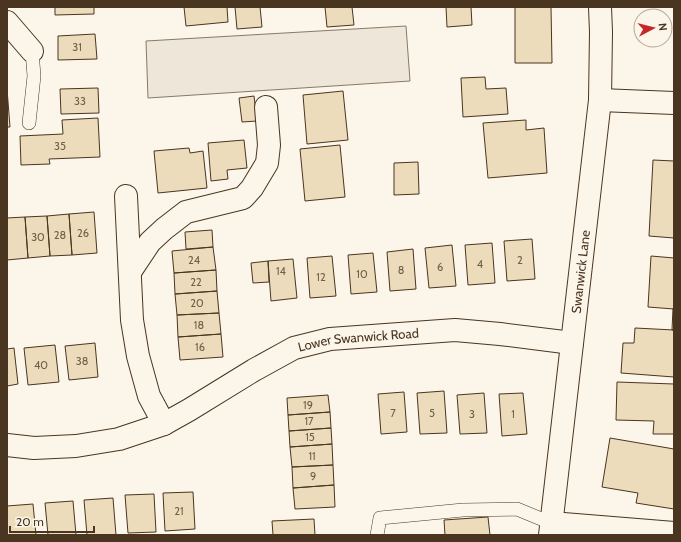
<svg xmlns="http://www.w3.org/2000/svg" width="681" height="542" font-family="Cabin,sans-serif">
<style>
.green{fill:#ede6d9;stroke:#887966}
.building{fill:#ecdcbc;stroke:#4a3520}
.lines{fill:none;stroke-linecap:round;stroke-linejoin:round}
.lane-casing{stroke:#4a3520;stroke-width:14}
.street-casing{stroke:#4a3520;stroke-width:24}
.secondary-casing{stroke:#4a3520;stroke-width:24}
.lane{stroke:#fbf6e9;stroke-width:13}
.street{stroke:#fbf6e9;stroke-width:22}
.secondary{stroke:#fbf6e9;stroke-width:22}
.labels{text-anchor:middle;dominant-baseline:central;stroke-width:3;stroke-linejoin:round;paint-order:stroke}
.number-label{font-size:11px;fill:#725f47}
.street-label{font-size:13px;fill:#4a3520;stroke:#fbf6e9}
</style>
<rect width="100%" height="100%" fill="#fbf6e9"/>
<!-- green -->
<path class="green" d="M406 26 410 81 148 98 146 41Z"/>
<!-- building -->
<path class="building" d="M55 7H94V14L55 15Z
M184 7H227L228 22 186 26Z
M235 7H260L262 27 237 29Z
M325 7H352L354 25 327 27Z
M446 7H471L472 25 447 27Z
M515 7H551L552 63H515Z
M95 34 97 59 58 60V36Z
M485 77 486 89 506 88 508 114 463 117 461 78Z
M98 88 99 113 61 114 60 89Z
M7 89 10 127H7Z
M343 91 348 140 307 144 303 95Z
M254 96 257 121 242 122 239 98Z
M98 118 100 157 49 159 50 164 21 165 20 136 63 134 62 120Z
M526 120V130L544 128 547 173 488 178 483 123Z
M244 140 247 168 227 170 228 179 211 181 208 143Z
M340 145 345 197 305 201 300 149Z
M189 148 190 153 203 151 207 188 158 193 154 151Z
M653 160 674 161V238L649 236Z
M418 162 419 194 394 195V163Z
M94 212 97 253 72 255 69 214Z
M69 214 72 255 50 256 47 216Z
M47 216 50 256 28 258 25 217Z
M25 217 28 258 7 260V218Z
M212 230 213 247 186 249 185 232Z
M532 239 535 279 507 281 504 241Z
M492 243 495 283 468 285 465 245Z
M452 245 456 286 429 288 425 248Z
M213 247 216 270 174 273 172 251Z
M413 249 416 289 390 291 387 252Z
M373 253 377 292 351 294 348 255Z
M332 256 336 296 310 298 307 258Z
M651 256 674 258V309L648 307Z
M293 259 297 298 271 301 268 261Z
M268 261 269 282 253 283 251 263Z
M216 270 217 291 175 294 174 273Z
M217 291 219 313 177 315 175 294Z
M673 308 674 309V330H672Z
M219 313 221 334 178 337 177 315Z
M635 328 674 330V377L621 373 623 343H634Z
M221 334 223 357 180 360 178 337Z
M95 343 98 377 69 380 65 346Z
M55 345 59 382 28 385 24 348Z
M14 348 18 384 7 386V349Z
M617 382 674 384V434H653L654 421 616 420Z
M444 391 447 433 420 434 417 393Z
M404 392 407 432 381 434 378 394Z
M484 393 487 433 460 434 457 395Z
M523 393 527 434 502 436 499 394Z
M328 395 330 412 288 415 287 398Z
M330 412 331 428 289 431 288 415Z
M331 428 332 444 290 447 289 431Z
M610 438 674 449V509L636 503 638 493 602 487Z
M332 444 333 465 292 467 290 447Z
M333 465 334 485 293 488 292 467Z
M334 485 335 507 295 509 293 488Z
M193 492 195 529 165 531 163 493Z
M154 494 156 532 128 533 125 495Z
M113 498 116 535H87L84 500Z
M73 501 76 535H48L45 503Z
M33 504 36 535H7V506Z
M488 517 490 535H445L444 520Z
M314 519 315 535H273L272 521Z"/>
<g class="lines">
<!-- lane casing -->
<g class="lane-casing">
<path id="lane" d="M29 123 34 76 32 51
M377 535 380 518 463 510 517 509 551 523"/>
</g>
<!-- street casing -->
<g class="street-casing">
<g id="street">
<path d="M7 22 32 51"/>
<path d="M600 100 674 103"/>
<path d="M126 196 132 320 138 356 149 396 164 424"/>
<path d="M130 272 150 242 164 229 186 212 243 198 252 188 267 163 269 145 266 107"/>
<path id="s1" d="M7 445 34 448 76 446 119 439 164 424 189 410 254 370 294 348 330 339 455 330 500 334 572 343"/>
<path d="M551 523 674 533"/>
</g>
</g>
<!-- secondary casing -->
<g class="secondary-casing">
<g id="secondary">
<path id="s2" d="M550 535 600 100 601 32 600 7"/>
</g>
</g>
<!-- lane -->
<use href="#lane" class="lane"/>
<!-- street -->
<use href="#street" class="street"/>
<!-- secondary -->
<use href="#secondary" class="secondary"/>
</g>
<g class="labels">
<!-- number labels -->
<g class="number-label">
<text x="77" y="47">31</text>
<text x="80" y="101">33</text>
<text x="60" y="146">35</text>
<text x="83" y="233">26</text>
<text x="60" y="235">28</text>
<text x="38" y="237">30</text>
<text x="194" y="260">24</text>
<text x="520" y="260">2</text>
<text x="480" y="264">4</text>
<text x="440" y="267">6</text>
<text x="401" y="270">8</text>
<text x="281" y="271">14</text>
<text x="362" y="274">10</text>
<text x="321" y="277">12</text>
<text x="196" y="282">22</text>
<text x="197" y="303">20</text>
<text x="199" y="325">18</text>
<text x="200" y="347">16</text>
<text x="82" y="361">38</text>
<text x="41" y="365">40</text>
<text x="308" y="405">19</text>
<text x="393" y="413">7</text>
<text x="432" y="413">5</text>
<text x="472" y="414">3</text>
<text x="513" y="414">1</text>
<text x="309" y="421">17</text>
<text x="310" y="437">15</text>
<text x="312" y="456">11</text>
<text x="313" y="476">9</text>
<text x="179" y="511">21</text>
</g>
<!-- street labels -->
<g class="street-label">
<text stroke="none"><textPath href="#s2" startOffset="265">Swanwick Lane</textPath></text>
<text stroke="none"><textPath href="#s1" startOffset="376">Lower Swanwick Road</textPath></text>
</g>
</g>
<!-- border -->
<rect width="681" height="542" fill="none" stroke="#4a3520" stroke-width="16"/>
<!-- north arrow -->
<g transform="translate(653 28) rotate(83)"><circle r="19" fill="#fbf6e9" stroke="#b4a999"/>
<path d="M0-3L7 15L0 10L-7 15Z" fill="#c62828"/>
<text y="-6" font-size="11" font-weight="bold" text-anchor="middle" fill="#4a3520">N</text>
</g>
<!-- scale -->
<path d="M10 526v6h84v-6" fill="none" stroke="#4a3520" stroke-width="2"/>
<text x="16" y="526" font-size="12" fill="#4a3520" stroke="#fbf6e9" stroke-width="3" paint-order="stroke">20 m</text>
</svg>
